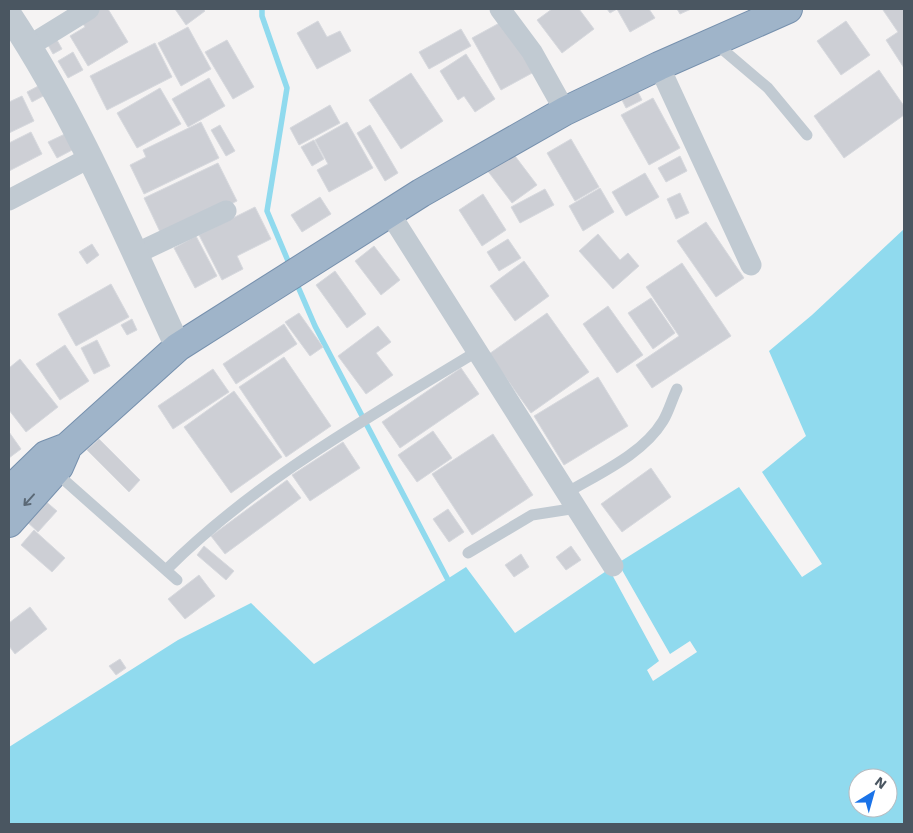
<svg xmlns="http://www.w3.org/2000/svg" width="913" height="833" font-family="'Work Sans',sans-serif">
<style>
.water{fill:#90daee;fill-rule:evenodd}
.pier{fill:#f5f3f3}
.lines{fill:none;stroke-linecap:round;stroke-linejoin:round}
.stream{stroke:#90daee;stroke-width:5.5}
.building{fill:#cdcfd5;stroke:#d7d9de}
.trunk-casing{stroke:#7690ad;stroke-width:30}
.service{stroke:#c1cad2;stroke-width:11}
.minor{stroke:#c1cad2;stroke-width:21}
.tertiary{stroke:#c1cad2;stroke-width:26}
.trunk{stroke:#9fb4c9;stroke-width:28}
.oneway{stroke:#5b6976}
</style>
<rect width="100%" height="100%" fill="#f5f3f3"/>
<!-- water -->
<path class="water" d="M904 229V824H9V747L178 640 251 603 314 664 466 567 515 633 618 563 739 487 802 577 822 564 762 472 806 436 769 351 812 315ZM858 778H888V808H858Z"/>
<!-- pier -->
<path class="pier" d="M618 563 670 654 690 641 697 652 653 681 647 670 659 661 609 569Z"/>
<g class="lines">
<!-- stream -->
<path class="stream" d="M262 9V16L287 88 267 211 291 268
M296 282 315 326 447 578"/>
</g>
<!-- building -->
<path class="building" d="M98 9H108L128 42 88 66 70 36 85 27 80 19Z
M175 9H203L205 11 186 25Z
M552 9H579L594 29 562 53 537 20Z
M607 9H649L655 18 630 32 617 9 610 13Z
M677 9H691L680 14Z
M885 9H904V68L886 40 898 32 883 10Z
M505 20 534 72 501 90 472 38Z
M318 21 327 37 340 31 351 51 317 69 297 33Z
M846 21 870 55 841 75 817 41Z
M188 27 211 69 181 86 158 43Z
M461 29 471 46 429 69 419 52Z
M57 40 62 49 53 54 48 45Z
M227 40 254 87 233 99 205 52Z
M155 43 172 77 107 110 90 76Z
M73 52 83 70 68 78 58 61Z
M466 54 495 99 475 112 464 96 458 100 440 71Z
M879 70 904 106V115L844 158 814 116Z
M411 73 443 121 401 149 369 100Z
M209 78 225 106 188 127 172 99Z
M42 84 47 94 32 102 27 92Z
M160 88 181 124 137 148 117 113Z
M636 88 642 100 626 108 620 96Z
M22 96 34 121 9 133V102Z
M653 98 680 148 649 165 621 115Z
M330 105 340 123 299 145 290 128Z
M201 122 219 158 144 194 130 165 146 157 143 150Z
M347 122 373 168 329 192 317 170 328 164 315 140Z
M220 125 235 151 226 156 211 130Z
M370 125 398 173 385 181 357 133Z
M31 132 42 154 9 171V143Z
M67 133 76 148 57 158 48 142Z
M571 139 599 187 575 201 547 153Z
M314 140 324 159 312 166 301 147Z
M512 152 537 185 512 203 487 170Z
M680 156 687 171 666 182 658 168Z
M218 163 237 201 162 236 144 198Z
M645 173 659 197 626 216 612 192Z
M600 188 614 212 583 231 569 206Z
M545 189 554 205 520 223 511 207Z
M680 193 689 213 676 219 667 199Z
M483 194 506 230 482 246 459 210Z
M320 197 331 214 302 232 291 215Z
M255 207 271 239 237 256 243 269 222 280 199 235Z
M706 222 744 278 716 297 677 241Z
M598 234 620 260 628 253 639 266 613 289 579 251Z
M196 236 217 276 195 288 174 248Z
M508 239 521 258 499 271 487 252Z
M92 244 99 255 87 264 79 252Z
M374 246 400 280 381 295 355 261Z
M524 261 549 296 515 321 490 286Z
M682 263 731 336 652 388 636 365 679 336 646 287Z
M335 271 366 314 347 328 316 285Z
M111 284 129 317 76 346 58 314Z
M651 298 675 333 653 349 628 313Z
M608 306 643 355 617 373 583 324Z
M299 313 323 347 310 356 285 322Z
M547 313 589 372 531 413 489 354Z
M132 319 137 330 127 335 121 325Z
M284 324 297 344 236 384 223 364Z
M378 326 391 342 376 353 393 375 366 394 338 356Z
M97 340 110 366 94 374 81 348Z
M65 345 89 381 60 400 36 364Z
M284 357 331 426 286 457 239 387Z
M20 359 58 407 26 432 9 410V368Z
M461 368 479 394 400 448 382 422Z
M213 369 229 392 173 429 158 406Z
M598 377 628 426 564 465 534 416Z
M234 391 282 457 231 493 184 427Z
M433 431 452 458 417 482 398 455Z
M9 432 21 449 9 458Z
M493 434 533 495 472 535 432 474Z
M99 439 140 480 129 492 87 450Z
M343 442 360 468 310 501 292 475Z
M651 468 671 497 622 532 601 504Z
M287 480 301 498 225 554 211 536Z
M43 499 57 511 38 532 24 519Z
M448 509 464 532 449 542 433 519Z
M34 530 65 558 52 572 21 545Z
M204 546 234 571 226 580 197 555Z
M571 546 581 560 566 570 556 557Z
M521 554 529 567 514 577 505 565Z
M199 575 215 596 185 619 168 599Z
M30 607 47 629 15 654 9 646V623Z
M120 659 126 668 116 675 109 666Z"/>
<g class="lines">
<!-- trunk casing -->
<g class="trunk-casing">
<path id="trunk" d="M9 491 46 455 67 447 178 347 421 193 565 111 659 66 788 9
M9 523 59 467 66 451"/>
</g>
<!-- service -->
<path class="service" d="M715 43 768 88 807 135
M54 471 177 580
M568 492C600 473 643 454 663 421 669 411 672 399 677 389
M468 553 532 515 577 508
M166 570C256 480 368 418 476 352"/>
<!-- minor -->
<path class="minor" d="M500 9 532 52 565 111
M29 46 89 9
M659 66 751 265
M9 200 89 158
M389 212 613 566
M135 254 226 211"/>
<!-- tertiary -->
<path class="tertiary" d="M9 15C78 119 126 235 178 347"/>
<!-- trunk -->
<use href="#trunk" class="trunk"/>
</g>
<!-- one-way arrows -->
<defs><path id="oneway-shaft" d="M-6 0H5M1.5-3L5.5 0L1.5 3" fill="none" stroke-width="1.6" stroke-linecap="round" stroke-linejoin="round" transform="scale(1.25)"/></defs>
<use class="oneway" href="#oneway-shaft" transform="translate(29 500) rotate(132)"/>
<!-- border -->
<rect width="913" height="833" fill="none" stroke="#4a5661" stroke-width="20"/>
<!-- north arrow -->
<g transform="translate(873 793) rotate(37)"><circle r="24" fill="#ffffff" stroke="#b7bbc0"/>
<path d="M0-4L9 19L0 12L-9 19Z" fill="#1a73e8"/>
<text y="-8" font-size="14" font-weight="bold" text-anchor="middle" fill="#4a5661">N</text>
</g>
</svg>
